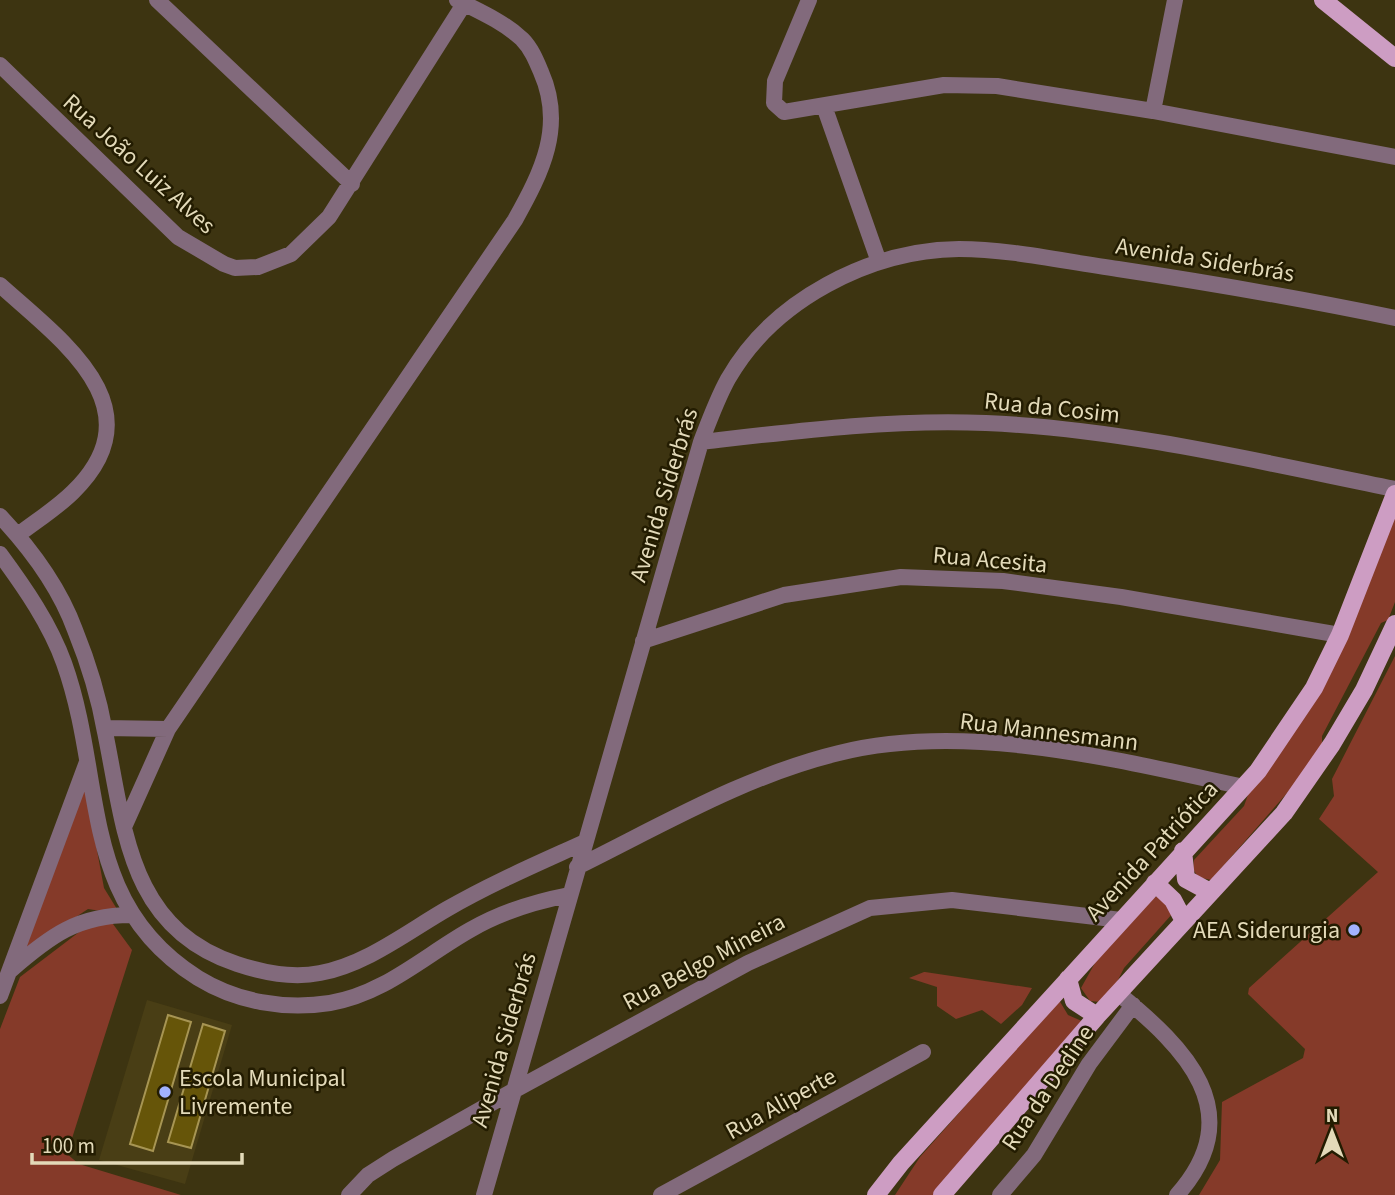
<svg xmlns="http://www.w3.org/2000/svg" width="1395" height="1195" font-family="'Source Sans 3',sans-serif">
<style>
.built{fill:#493e15}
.green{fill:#853a29}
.building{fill:#665509;stroke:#a79553;stroke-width:2}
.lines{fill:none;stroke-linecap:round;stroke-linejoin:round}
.minor{stroke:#826a7c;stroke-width:16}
.major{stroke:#cd9dc3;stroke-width:18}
.poi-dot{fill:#a2b2fd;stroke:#231c01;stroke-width:2.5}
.labels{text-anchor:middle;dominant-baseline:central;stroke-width:5;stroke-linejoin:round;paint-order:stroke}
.street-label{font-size:24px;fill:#e3dab9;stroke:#231c01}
.poi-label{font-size:24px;fill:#e3dab9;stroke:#231c01;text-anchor:end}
</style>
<rect width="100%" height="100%" fill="#3d3411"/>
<!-- built -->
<path class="built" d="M147 1000 232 1025 185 1184 99 1160Z"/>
<!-- green -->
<path class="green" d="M1395 510V602L1388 620 1381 623 1322 736V753L1211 880 1198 877 1193 869 1194 860 1244 806 1250 789 1295 730Z
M1395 656V1195H1199L1220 1160 1222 1102 1303 1058 1305 1049 1248 994 1249 988 1378 872 1319 819 1334 796 1332 779Z
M85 786 104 888 120 914 88 909 23 952Z
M1161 895 1173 913 1124 968 1117 982 1100 1002 1090 1001 1081 988 1100 954 1153 898Z
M91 923 113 924 132 950 67 1154 79 1164 181 1195H0V1029L20 977Z
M924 972H925L1032 988 1022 1005 1001 1024 982 1010 956 1019 937 1006V987L909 978Z
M1059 1000 1068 1015 1084 1022 933 1195H895L920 1157Z"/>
<!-- building -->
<path class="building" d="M168 1015 191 1022 153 1151 130 1144Z
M203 1024 225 1031 191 1148 168 1142Z"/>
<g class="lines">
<!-- minor -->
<path class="minor" d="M157 0 352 184
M809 0 775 81 774 103 784 112 944 85 997 86 1153 111 1395 157
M0 65 178 237 224 264 235 268 258 267 291 254 329 217 464 4
M824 106 879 262
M1153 111 1175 0
M0 285C61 340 159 408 73 492 57 508 36 521 18 535
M701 442C796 431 890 419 986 423 1124 429 1261 462 1395 489
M0 516C30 548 60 589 75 630 88 662 99 698 105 732 125 829 128 928 237 964 264 973 292 979 320 973 367 964 407 932 447 909 492 883 539 863 585 842
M0 554C25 588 50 624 64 663 106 780 77 902 198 978 237 1002 284 1010 330 1003 384 994 424 956 470 930 501 912 533 902 569 895
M643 641 784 595 901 577 1003 581 1121 597 1340 635
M105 728 168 729 124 827
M168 729 515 220C542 172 565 126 541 72 536 60 531 48 522 39 504 22 479 11 457 0
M577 867C662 825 747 775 839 753 967 721 1117 760 1244 787
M11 970C50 936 78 915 131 915
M1119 994C1184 1047 1251 1112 1177 1195
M0 996 87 762
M349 1195 368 1175 393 1159 513 1091 748 963 870 908 952 900 1121 920
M484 1195 701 442C709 421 717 399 728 379 773 300 870 250 959 249 1011 249 1066 262 1118 269 1211 283 1303 299 1395 318
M661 1195 923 1052
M1000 1195 1034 1155 1089 1064 1133 1005"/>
<!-- major -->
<path class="major" d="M1323 0 1395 58
M1183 851 1186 879 1210 892
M1155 883 1173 900 1183 919
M1068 979 1074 1001 1097 1016
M876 1195 901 1163 1258 771 1314 688 1340 635 1395 494
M942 1195 1097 1016 1284 813 1332 744 1364 690 1395 624"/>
</g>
<!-- markers -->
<g class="poi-dot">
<circle cx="1354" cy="930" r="7"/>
<circle cx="165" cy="1092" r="7"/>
</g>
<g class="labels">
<!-- street labels -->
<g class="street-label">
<text transform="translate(139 164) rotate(42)">Rua João Luiz Alves</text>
<text transform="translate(1205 260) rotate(9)">Avenida Siderbrás</text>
<text transform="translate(1052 408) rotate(6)">Rua da Cosim</text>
<text transform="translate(664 495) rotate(-73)">Avenida Siderbrás</text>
<text transform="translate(990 560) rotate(5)">Rua Acesita</text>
<text transform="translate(1049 732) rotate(7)">Rua Mannesmann</text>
<text transform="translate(1152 851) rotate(-47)">Avenida Patriótica</text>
<text transform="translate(704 962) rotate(-28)">Rua Belgo Mineira</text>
<text transform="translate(504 1040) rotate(-74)">Avenida Siderbrás</text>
<text transform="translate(1048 1088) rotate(-56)">Rua da Dedine</text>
<text transform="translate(781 1104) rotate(-29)">Rua Aliperte</text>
</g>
<!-- poi labels -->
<g class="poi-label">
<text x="1340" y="930">AEA Siderurgia</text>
<text x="179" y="1078" text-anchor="start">Escola Municipal<tspan x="179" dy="28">Livremente</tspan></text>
</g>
</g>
<!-- north arrow -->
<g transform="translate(1332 1132)" stroke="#231c01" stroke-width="5" paint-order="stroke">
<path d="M0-5L12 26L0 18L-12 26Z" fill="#e3dab9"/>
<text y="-10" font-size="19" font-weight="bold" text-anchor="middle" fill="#e3dab9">N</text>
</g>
<!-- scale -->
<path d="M32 1153v10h210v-10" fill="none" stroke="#e3dab9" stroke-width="3.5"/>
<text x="42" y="1153" font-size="21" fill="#e3dab9" stroke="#231c01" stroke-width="5" paint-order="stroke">100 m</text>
</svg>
